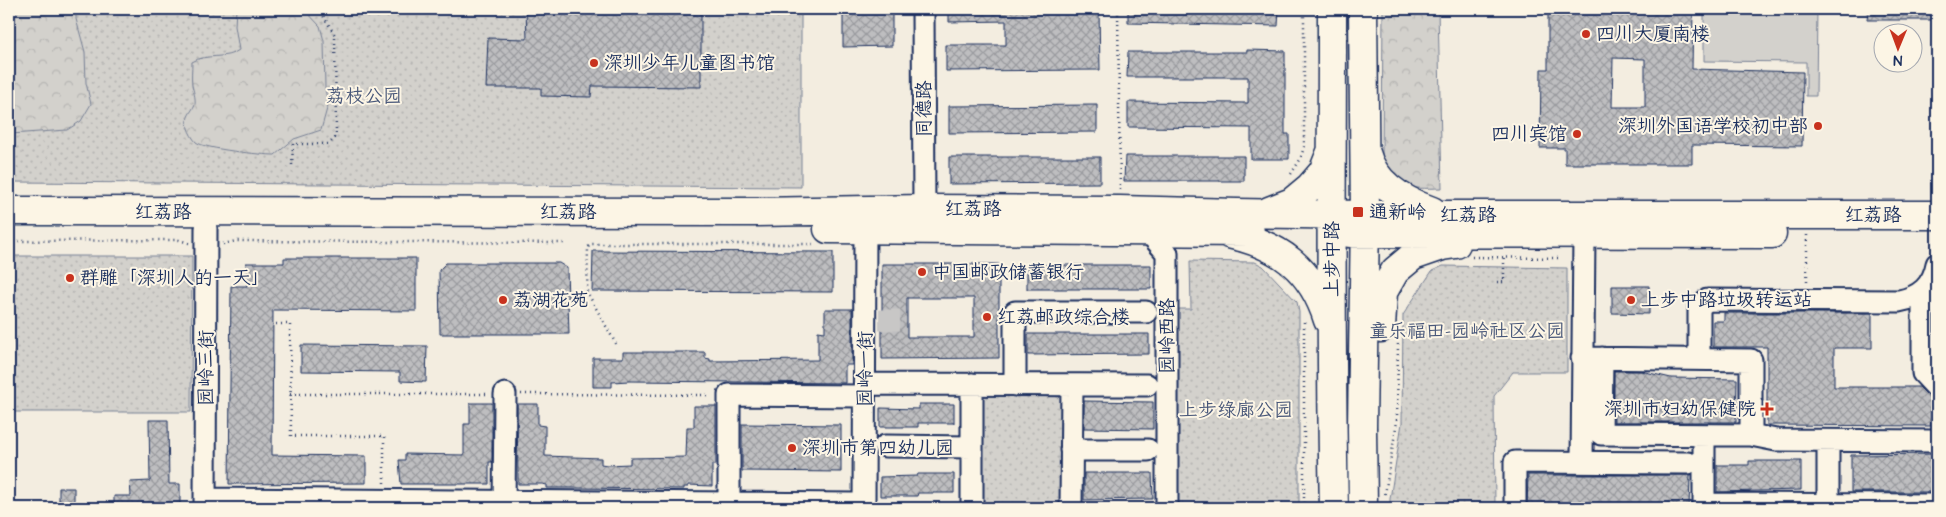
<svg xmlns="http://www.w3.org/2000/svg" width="1946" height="517" font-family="'Architects Daughter','LXGW WenKai TC',sans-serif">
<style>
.grass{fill:url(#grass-dots);stroke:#778095}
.forest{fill:url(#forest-crowns);stroke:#778095}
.garden{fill:#d3d1cc;stroke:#778095}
.building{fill:url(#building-cross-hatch);stroke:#1b2f5e;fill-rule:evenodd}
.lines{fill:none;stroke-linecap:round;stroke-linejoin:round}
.minor-tunnel{stroke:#c8c7c6;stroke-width:21;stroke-dasharray:21 11;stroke-linecap:butt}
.minor-casing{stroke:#1b2f5e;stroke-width:25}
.major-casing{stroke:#1b2f5e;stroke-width:31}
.path{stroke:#1b2f5e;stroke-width:2.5;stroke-dasharray:1 4;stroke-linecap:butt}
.minor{stroke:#fcf5e5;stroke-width:21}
.major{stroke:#fcf5e5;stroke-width:28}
.poi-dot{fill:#c8321e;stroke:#fcf5e5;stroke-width:2}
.labels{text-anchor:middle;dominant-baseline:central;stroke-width:4;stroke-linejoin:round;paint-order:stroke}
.poi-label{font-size:19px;fill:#1b2f5e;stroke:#fcf5e5;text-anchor:start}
.park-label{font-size:19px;fill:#49587a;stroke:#fcf5e5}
.street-label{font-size:19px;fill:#1b2f5e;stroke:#fcf5e5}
</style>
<defs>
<pattern id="grass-dots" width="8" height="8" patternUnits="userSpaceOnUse" patternTransform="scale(1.25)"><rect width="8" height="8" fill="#d3d1cc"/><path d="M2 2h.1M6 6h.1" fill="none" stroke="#b5b4b2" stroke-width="1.8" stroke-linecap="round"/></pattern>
<pattern id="forest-crowns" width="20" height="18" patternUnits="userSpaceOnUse" patternTransform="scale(1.25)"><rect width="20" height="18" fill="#d3d1cc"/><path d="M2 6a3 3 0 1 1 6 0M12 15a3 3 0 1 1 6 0" fill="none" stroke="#b5b4b2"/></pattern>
<pattern id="building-cross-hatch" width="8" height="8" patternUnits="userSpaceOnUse" patternTransform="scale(1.25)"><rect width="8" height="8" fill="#bebec0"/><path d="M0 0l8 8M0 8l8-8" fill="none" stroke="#9a9b9f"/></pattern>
</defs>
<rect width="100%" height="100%" fill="#f3ede0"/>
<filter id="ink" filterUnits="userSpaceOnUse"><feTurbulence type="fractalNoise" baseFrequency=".02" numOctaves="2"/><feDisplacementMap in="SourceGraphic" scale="10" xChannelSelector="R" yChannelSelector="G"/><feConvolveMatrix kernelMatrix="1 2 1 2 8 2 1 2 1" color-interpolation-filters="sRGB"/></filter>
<g filter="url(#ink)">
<!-- grass -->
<path class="grass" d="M9 9H801V187L9 182Z
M9 256H192L191 412H9Z
M1190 261 1255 262 1263 266 1297 302 1299 312V508H1173L1174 309H1191Z
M1443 266 1567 268V372H1513L1494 396 1495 508H1390V499L1402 423 1403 315 1432 271Z
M984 390H1062L1061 507H984L977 500V396Z"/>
<!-- forest -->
<path class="forest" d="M9 9H76V19L85 52 86 83 91 104 81 121 67 130 11 134 10 103 9 101Z
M236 9H304L320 26 324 41 325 88 328 105 321 130 294 139 275 155C262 155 204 149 196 142 193 139 189 132 188 128 185 115 191 114 195 104 196 98 193 90 192 85 191 77 192 69 192 62 206 53 226 60 239 50L235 26Z
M1383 9H1438L1442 188C1406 189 1398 190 1382 156Z"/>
<!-- garden -->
<path class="garden" d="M1704 9H1817L1816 96H1806V62L1704 61Z"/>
<!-- building -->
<path class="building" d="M526 9H701V87L592 86 591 97 541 96V88H486L488 38 527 39Z
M843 9H892V46L843 47Z
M949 9H1099L1100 70 946 71V45H1006V21L949 22Z
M1128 9H1279L1278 26 1128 23Z
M1868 9H1937V20H1867Z
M1548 10H1693L1692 69 1803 72 1802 146 1692 145V164H1565V148H1540L1541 69H1548ZM1613 58 1645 59V107H1612Z
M1247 50 1285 51V134H1289V159H1251V128L1128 127V102L1248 103V77H1127L1128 52H1247Z
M1097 105V132L949 133V106Z
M1125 156H1244V181H1124Z
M949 157H1100V183L949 184Z
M593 251 833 252V292L592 291Z
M284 258H416V311L273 310 272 455 366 456V483L229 484 231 286H247L246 263H284Z
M446 263H559L567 268 569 334H440L439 270Z
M882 264H999V358L882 359ZM907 298H974V337H907Z
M1027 265H1151V289H1027Z
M1612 286H1649V314L1612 313Z
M825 309H852V365H845V383L629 381 612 382V387H593V358H623V352H705V358L710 359V361L818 360V331L825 332Z
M1724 313H1872V348H1834V387H1919L1931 399V426L1767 425V347H1713V321H1724Z
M1028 334H1149V354L1028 355Z
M301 345 427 346 426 382 400 381V372L301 371Z
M1614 371H1641L1671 378 1737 379 1736 422H1614Z
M1084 401 1153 402V429L1084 428Z
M470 403H492V462H489V484H401L399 460H405V454L464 455V424H470Z
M517 404H538V425L545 426V456L601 458V464L607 465 630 464V458L686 457 687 427H694V406H716V465H712V486L688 485V487H684V489L570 488H547V485L542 484H518Z
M919 404H954V423H918V427H880V408L919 409Z
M149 420H168L169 484H180V508H114V496H131L130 482 150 481Z
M742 424 841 425V472L742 471Z
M1936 454V492H1851V455Z
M1749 461H1801V490L1717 492V465H1749Z
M1084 473H1152L1153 499 1084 500Z
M918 474H954V493H918L917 496H880V477L917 476Z
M1528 475H1690L1689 508H1527Z
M59 488H74V508H59Z"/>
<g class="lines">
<!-- minor-tunnel -->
<path class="minor-tunnel" d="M879 320H910"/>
<!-- minor casing -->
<g class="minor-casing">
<path id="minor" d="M923 9 924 209
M1148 231 1167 253V508
M1937 292 1923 310V373L1937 388
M1582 358 1751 360V435
M1602 358 1601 434 1751 435 1776 440 1937 441
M1699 359V307L1707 300 1899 301C1920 297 1933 286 1937 264
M874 384 1147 385
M1015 385V312H1146
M1704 435V504L1937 505
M885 446 972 447
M1071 450H1148
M1582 462 1584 235
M205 499 856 504
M729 503V395L864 396
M1828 505V441
M205 508 206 228
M504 508 505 394
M864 508 865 229
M972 508V384
M1071 508 1072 385
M1515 508V462L1688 463"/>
</g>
<!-- major casing -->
<g class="major-casing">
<path id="major" d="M1332 9C1332 175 1330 342 1334 508
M1366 153C1374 184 1404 201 1432 211
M9 211 757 212 924 209 1120 210 1237 213 1365 215H1937
M1269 211 1292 202 1310 187 1323 172 1331 152
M828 229 1250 232
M1350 233 1772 234
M1229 234C1280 245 1312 269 1328 320
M1381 328 1383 292 1395 271 1413 256 1442 246 1456 244
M1363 508 1362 428 1365 215 1363 9"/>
</g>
<!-- path -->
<path class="path" d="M1118 9 1120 191
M292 165 293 144H329L336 137 335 35 319 9
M1291 174 1300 160 1304 147V9
M1807 235V284
M9 243 12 241 179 240 189 243
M223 244 236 241 566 243
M1472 257 1559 258
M1497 282H1504V258
M276 324H290L291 436H384V483
M616 344 587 292 588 247 592 244H813
M290 394H488
M521 394 711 395
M1385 494 1397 421 1398 341
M1304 508V318"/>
<!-- minor -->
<use href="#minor" class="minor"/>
<!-- major -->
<use href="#major" class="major"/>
</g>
</g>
<!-- markers -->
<g class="poi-dot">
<circle cx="1586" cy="34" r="5"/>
<circle cx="594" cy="63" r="5"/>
<circle cx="1818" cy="126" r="5"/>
<circle cx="1577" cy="134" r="5"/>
<rect x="1352" y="206" width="12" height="12" rx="2.5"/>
<circle cx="922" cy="272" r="5"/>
<circle cx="70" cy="278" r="5"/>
<circle cx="503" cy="300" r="5"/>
<circle cx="1631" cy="300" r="5"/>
<circle cx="987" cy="317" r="5"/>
<path d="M1764.5 401.5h5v5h5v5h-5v5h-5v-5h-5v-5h5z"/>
<circle cx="792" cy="448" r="5"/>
</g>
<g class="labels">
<!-- poi labels -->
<g class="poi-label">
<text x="1596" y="34">四川大厦南楼</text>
<text x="604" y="63">深圳少年儿童图书馆</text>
<text x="1808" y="126" text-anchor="end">深圳外国语学校初中部</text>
<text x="1567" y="134" text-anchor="end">四川宾馆</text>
<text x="1369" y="212">通新岭</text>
<text x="932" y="272">中国邮政储蓄银行</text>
<text x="80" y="278">群雕「深圳人的一天」</text>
<text x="513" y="300">荔湖花苑</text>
<text x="1641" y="300">上步中路垃圾转运站</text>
<text x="997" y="317">红荔邮政综合楼</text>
<text x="1756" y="409" text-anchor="end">深圳市妇幼保健院</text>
<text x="802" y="448">深圳市第四幼儿园</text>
</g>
<!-- park labels -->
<g class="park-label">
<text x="364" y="96">荔枝公园</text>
<text x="1467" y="331">童乐福田-园岭社区公园</text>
<text x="1236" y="410">上步绿廊公园</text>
</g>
<!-- street labels -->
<g class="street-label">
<text transform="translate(924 109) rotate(-90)">同德路</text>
<text x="973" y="209">红荔路</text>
<text x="163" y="212">红荔路</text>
<text x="568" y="212">红荔路</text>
<text x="1468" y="215">红荔路</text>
<text x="1873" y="215">红荔路</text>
<text transform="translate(1332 259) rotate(-90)">上步中路</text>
<text transform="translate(1167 336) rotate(-90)">园岭西路</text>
<text transform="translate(206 368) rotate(-90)">园岭三街</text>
<text transform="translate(865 369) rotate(-90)">园岭一街</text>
</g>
</g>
<!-- margin -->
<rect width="1946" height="517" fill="none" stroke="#fcf5e5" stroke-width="30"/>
<rect x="15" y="15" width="1916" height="487" fill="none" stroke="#1b2f5e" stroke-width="2" filter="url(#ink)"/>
<!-- north arrow -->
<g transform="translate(1898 48) rotate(181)"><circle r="24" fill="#fcf5e5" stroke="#a2a6af"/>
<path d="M0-4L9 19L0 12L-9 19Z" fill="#c8321e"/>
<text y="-8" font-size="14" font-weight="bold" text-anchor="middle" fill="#1b2f5e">N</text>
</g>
</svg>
